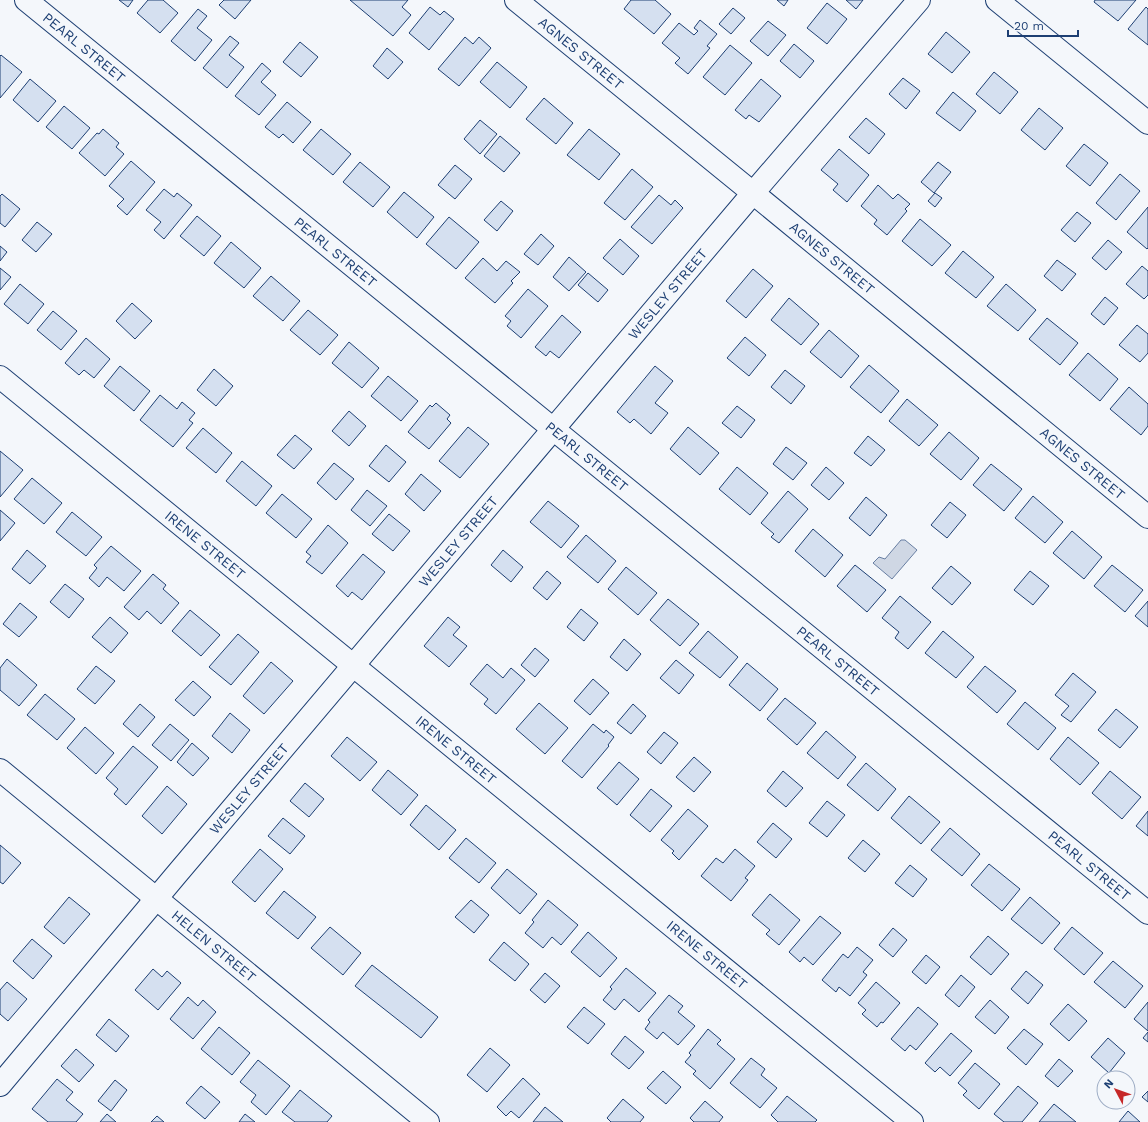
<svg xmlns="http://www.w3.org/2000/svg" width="1148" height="1122" font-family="'Work Sans',sans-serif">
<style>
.water{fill:#cfd7e4;stroke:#687fa3}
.building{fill:#d5e0f0;stroke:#1d3f73}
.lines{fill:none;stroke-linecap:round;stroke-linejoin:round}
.minor-casing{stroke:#1d3f73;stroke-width:24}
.minor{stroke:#f4f7fb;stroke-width:22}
.labels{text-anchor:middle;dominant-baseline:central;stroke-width:3;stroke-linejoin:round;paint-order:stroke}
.street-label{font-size:14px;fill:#1d3f73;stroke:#f4f7fb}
</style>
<rect width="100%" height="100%" fill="#f4f7fb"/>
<!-- water -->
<path class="water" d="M901 540H905L917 550 892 579 873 563 879 557 885 559Z"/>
<!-- building -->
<path class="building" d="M119 0H133L128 7Z
M148 0H163L178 13 160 33 137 13Z
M224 0H251L235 19 219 5Z
M350 0H408L402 7 411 15 393 36Z
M631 0H655L671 14 654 34 624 9Z
M777 0H788L784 6Z
M846 0H863L856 9Z
M1095 0H1136L1118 21 1094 2Z
M827 3 847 19 827 44 807 28Z
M430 7 440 15 444 11 454 19 429 50 409 33Z
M1146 7 1148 9V45L1128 29Z
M733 8 745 18 731 34 719 24Z
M198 9 207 16 197 28 212 40 195 61 171 41Z
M700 20 717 34 707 46 710 48 688 74 675 63 680 58 662 43 679 23 694 35 698 31 694 28Z
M768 21 786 35 768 56 750 41Z
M946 32 970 52 952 73 928 54Z
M230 36 239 43 229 55 244 67 227 88 203 68Z
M465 37 473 44 479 37 491 48 459 86 438 69Z
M300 42 318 57 301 77 283 62Z
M794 44 814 61 800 78 780 61Z
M730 45 752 63 725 95 703 77Z
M387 48 403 62 388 79 373 66Z
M1 55 22 72 0 98V56Z
M497 62 527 87 510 108 480 82Z
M262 63 271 71 261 82 276 95 259 115 235 96Z
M994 72 1018 92 1000 114 976 94Z
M903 78 920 91 906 109 889 94Z
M30 79 56 101 38 122 13 100Z
M761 79 781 96 759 122 749 115 746 119 735 110Z
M953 92 976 111 960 131 936 113Z
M544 98 573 123 556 144 526 119Z
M287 102 311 122 293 143 283 134 279 138 265 127Z
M64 106 90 128 72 149 46 127Z
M1039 108 1063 128 1045 150 1021 130Z
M866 118 885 134 869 154 849 137Z
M480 120 497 134 480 154 464 139Z
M103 129 119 143 116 147 124 154 105 176 79 153 97 133 99 134Z
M321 129 351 154 333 175 303 150Z
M589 129 620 154 599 180 567 155Z
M500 136 520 153 504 172 484 156Z
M1084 144 1108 163 1090 186 1066 166Z
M839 149 869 175 847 202 833 190 838 184 821 170Z
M131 161 155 182 127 215 117 206 124 199 109 186Z
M360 162 390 187 373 207 343 182Z
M938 162 951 172 934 193 921 182Z
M455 165 472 179 455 199 438 185Z
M632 169 653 187 625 220 604 203Z
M1120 174 1140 191 1116 220 1096 203Z
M878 185 893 199 898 194 910 204 905 209 907 211 887 235 874 224 877 220 861 206Z
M164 189 174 197 177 193 192 205 164 239 154 230 161 222 146 210Z
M404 192 434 217 417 238 387 212Z
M935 193 942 198 935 207 928 201Z
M2 194 20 209 5 227 0 223V196Z
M659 195 671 205 675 200 683 208 652 244 631 227Z
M501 201 513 211 497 231 484 220Z
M1148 207V248L1147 249 1127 232Z
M1077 212 1091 223 1075 242 1061 230Z
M197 216 221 236 204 256 180 236Z
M449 217 479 242 456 269 426 244Z
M920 219 951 245 932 266 902 241Z
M37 222 52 234 36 252 22 240Z
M541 234 554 246 538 265 524 254Z
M620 239 639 256 623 275 603 258Z
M1108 240 1122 252 1106 270 1092 258Z
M231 242 261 268 244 288 214 263Z
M0 246 7 252 0 261Z
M963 251 994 277 976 298 945 273Z
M569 257 586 272 569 291 553 277Z
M483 258 497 271 506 261 520 272 511 281 513 283 495 303 465 278Z
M1057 260 1076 274 1062 291 1044 276Z
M1142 266 1148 271V295L1144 299 1126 284Z
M0 268 11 277 0 290Z
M753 269 773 286 746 318 726 301Z
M588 273 608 290 598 302 578 285Z
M271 276 300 301 283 321 253 296Z
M20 284 44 304 28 324 4 304Z
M1006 284 1036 310 1018 331 987 306Z
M528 289 548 306 521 338 507 326 511 321 505 316Z
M1105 297 1118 308 1104 325 1091 314Z
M789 298 819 324 801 345 771 320Z
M132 303 152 321 135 339 116 321Z
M308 310 338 335 320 355 290 330Z
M53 311 77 331 61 350 37 330Z
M562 315 581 332 559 358 550 351 546 356 535 347Z
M1047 318 1078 343 1060 365 1029 339Z
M1137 325 1148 334V353L1140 362 1119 345Z
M829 330 859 356 841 378 810 352Z
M745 337 766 355 749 376 727 358Z
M86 338 110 359 94 378 84 370 79 375 65 363Z
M349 342 379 368 362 388 332 363Z
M1088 353 1118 379 1100 401 1069 375Z
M869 365 899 391 881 413 850 387Z
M120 366 150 391 134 411 104 386Z
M655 366 673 381 655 403 668 413 651 434 634 419 630 423 617 412Z
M214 369 233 386 216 406 197 390Z
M785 370 805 386 791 404 771 387Z
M388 376 418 401 401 421 371 396Z
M1129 387 1148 404V426L1141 435 1110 409Z
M160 395 177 409 182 402 195 413 189 420 193 423 173 447 140 420Z
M907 399 938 425 919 446 889 421Z
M436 403 450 415 447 419 451 423 429 449 408 432 430 405 432 407Z
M737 406 755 420 741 438 722 423Z
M349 411 366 426 349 446 332 431Z
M468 427 489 444 460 478 439 461Z
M688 427 719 453 700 475 670 449Z
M203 428 232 453 216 473 186 448Z
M949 432 979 458 961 480 930 454Z
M295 435 312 449 294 469 277 455Z
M868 436 885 450 871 466 854 453Z
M386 445 406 462 389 482 369 466Z
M786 447 807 463 793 480 773 464Z
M0 451 23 470 0 497Z
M242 461 272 486 256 506 226 481Z
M334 463 354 479 336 500 317 483Z
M991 464 1022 489 1004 511 973 485Z
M737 467 768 493 750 515 719 489Z
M826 467 844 483 829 500 811 485Z
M421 474 441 491 424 511 405 494Z
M32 478 62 503 44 524 14 499Z
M367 490 387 506 370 526 351 510Z
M788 491 808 509 779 543 771 537 774 534 761 523Z
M282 494 312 519 296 538 266 513Z
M1033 496 1063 522 1045 543 1015 518Z
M866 497 887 515 870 536 849 518Z
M548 501 579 526 561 548 530 522Z
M950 502 966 515 947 538 931 525Z
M0 510 15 523 0 541Z
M72 512 102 537 86 556 56 532Z
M389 514 410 531 393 551 372 534Z
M328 525 348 543 322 574 306 562 311 556 306 552Z
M813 529 843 555 825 577 795 551Z
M1072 531 1102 557 1084 579 1053 553Z
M586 535 616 561 598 583 567 557Z
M111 546 141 571 124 591 107 577 99 587 89 578 97 568 94 565Z
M27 550 46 566 30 584 12 569Z
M503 550 523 567 511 582 491 565Z
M363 554 385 572 362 600 352 592 348 597 336 586Z
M855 565 886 590 867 612 837 586Z
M1112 565 1143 590 1125 612 1094 586Z
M951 566 971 583 952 605 932 588Z
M626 567 657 593 638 615 608 589Z
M547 571 561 583 547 600 533 588Z
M1030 571 1049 586 1033 605 1014 590Z
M153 574 166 585 163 589 179 603 161 624 147 611 139 620 124 607Z
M65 584 84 599 69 618 50 602Z
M900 596 931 622 908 649 895 638 899 632 882 618Z
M668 599 699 624 680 646 650 620Z
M1148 601V627L1135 616Z
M20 603 37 617 19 637 3 624Z
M581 609 598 623 584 641 567 627Z
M190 610 220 635 201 656 172 631Z
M110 617 128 633 111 653 92 637Z
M448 617 460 627 453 635 467 646 449 667 424 646Z
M708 631 738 657 720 678 689 653Z
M943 631 974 657 956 678 925 653Z
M238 634 259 652 231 685 209 667Z
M624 639 641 654 627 671 610 657Z
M535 648 549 660 535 677 521 665Z
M7 659 37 685 19 706 0 690V668Z
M676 660 694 675 679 694 660 678Z
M271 662 293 681 264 714 243 696Z
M747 663 778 689 760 711 729 685Z
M487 664 503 678 511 668 525 680 496 714 484 704 488 699 470 684Z
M96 666 115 681 95 704 77 689Z
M985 666 1016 691 997 713 967 687Z
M1073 673 1096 692 1071 722 1061 715 1069 706 1055 695Z
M593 679 609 693 590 715 574 701Z
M193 681 211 697 194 716 175 700Z
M45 694 75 719 57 740 27 715Z
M785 698 816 723 797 745 767 719Z
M1025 702 1056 728 1038 750 1007 724Z
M539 703 568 728 545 754 516 729Z
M140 704 155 717 138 737 123 724Z
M633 704 646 716 631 734 617 723Z
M1116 709 1138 727 1120 748 1098 730Z
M230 713 250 730 232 753 212 736Z
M170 724 189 740 171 761 152 745Z
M593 724 604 733 606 730 614 737 608 745 609 746 582 778 562 761Z
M85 727 114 753 96 774 67 748Z
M826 731 856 757 838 779 807 753Z
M664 732 678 743 661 764 647 752Z
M347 737 377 762 360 781 331 756Z
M1068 737 1099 763 1080 785 1050 759Z
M192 743 209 758 193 776 177 762Z
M133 746 158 767 126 805 114 794 118 789 106 778Z
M694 757 711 772 694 792 676 777Z
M619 762 639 779 617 805 597 788Z
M866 763 896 789 878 811 847 785Z
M388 770 418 795 401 815 372 790Z
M783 771 803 788 786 807 767 791Z
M1110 771 1141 797 1122 819 1092 793Z
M305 783 324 799 309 817 290 801Z
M167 786 187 804 162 834 142 816Z
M651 789 672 806 650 832 630 815Z
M909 796 940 822 921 844 891 818Z
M827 801 845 815 827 837 809 823Z
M426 805 456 830 439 850 410 825Z
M688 809 708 826 679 860 672 853 674 851 661 840Z
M1148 811V836L1136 826Z
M283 818 305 836 290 854 268 836Z
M773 823 792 839 776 858 757 842Z
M950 828 980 854 962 876 931 850Z
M466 838 496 863 479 883 449 858Z
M863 840 880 854 865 872 848 858Z
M0 845 21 863 3 884 0 882Z
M260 849 283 869 255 902 232 882Z
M735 849 755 866 745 878 748 880 731 901 701 876 716 858 723 863Z
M989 864 1020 889 1002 911 971 885Z
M910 865 927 879 913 897 895 883Z
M507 869 537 894 520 914 491 888Z
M284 891 316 917 298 939 266 913Z
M770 894 800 920 779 945 766 934 770 930 752 915Z
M69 897 90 914 64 944 44 927Z
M1030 897 1060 923 1042 944 1011 919Z
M471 900 489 915 474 933 455 917Z
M548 900 578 925 561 945 552 937 543 948 525 933 534 922 532 920Z
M820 916 841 933 813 965 804 957 800 962 789 952Z
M330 927 361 953 343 975 311 948Z
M1072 927 1103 953 1084 975 1054 949Z
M893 928 907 940 893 957 879 945Z
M588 932 617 958 600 977 571 952Z
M988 936 1009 954 991 975 970 957Z
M32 939 52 956 33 979 13 961Z
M504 942 529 964 515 981 489 960Z
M857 947 873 960 863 972 867 975 850 996 839 987 836 992 822 980 843 954 848 958Z
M926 955 940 967 926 984 912 972Z
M1113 961 1143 986 1125 1008 1094 982Z
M372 965 438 1017 421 1038 355 986Z
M626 968 656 993 639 1012 624 999 615 1010 603 1000 612 989 610 987Z
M153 969 162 977 167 971 181 983 158 1010 135 990Z
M1026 971 1043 985 1028 1004 1011 989Z
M545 973 560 986 545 1003 530 990Z
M961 975 975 987 959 1007 945 995Z
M7 982 27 999 8 1021 0 1014V990Z
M876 982 900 1003 883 1023 881 1022 877 1027 862 1014 866 1010 858 1003Z
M669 995 683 1006 678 1012 695 1026 678 1045 663 1032 657 1039 645 1029 650 1022 648 1020Z
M188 997 198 1006 203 1000 216 1012 193 1039 170 1019Z
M990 1000 1009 1017 995 1034 975 1017Z
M1148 1002V1031L1134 1019Z
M1068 1004 1087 1021 1069 1041 1050 1024Z
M584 1007 605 1024 588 1044 567 1027Z
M918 1007 938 1024 916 1050 910 1045 905 1051 891 1039Z
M109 1019 129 1036 116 1052 96 1035Z
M219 1027 250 1053 232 1075 201 1049Z
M708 1029 721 1040 717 1044 735 1059 710 1089 693 1074 696 1071 685 1062 691 1055 689 1053Z
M1024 1029 1043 1044 1026 1065 1007 1048Z
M1148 1032V1042L1143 1038Z
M951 1033 972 1051 950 1076 940 1067 935 1072 925 1063Z
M625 1036 644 1052 629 1069 611 1054Z
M1108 1038 1125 1053 1109 1073 1091 1057Z
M490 1048 510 1065 487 1092 467 1075Z
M76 1049 94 1065 79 1082 61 1066Z
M751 1058 765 1069 761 1075 777 1088 760 1108 730 1083Z
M1059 1059 1073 1071 1058 1087 1045 1076Z
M258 1060 290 1086 266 1115 251 1102 256 1095 240 1082Z
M975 1063 1000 1084 979 1109 963 1095 967 1091 958 1083Z
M663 1071 681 1087 666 1104 647 1088Z
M523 1078 540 1094 519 1118 511 1111 506 1116 497 1107Z
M57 1079 73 1092 66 1100 83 1114 76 1122H48L32 1109Z
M115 1080 127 1090 111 1111 98 1101Z
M201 1086 220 1102 205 1119 186 1103Z
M1018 1086 1038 1103 1022 1122H1004L994 1114Z
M300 1090 332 1116 327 1122H295L282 1112Z
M1148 1091V1102L1142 1097Z
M787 1096 817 1120 815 1122H778L771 1115Z
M623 1099 644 1117 640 1122H611L607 1118Z
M705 1101 723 1117 719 1122H694L690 1118Z
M1054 1104 1076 1122H1039Z
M545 1107 563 1122H533Z
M1128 1111 1140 1122H1119Z
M107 1114 116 1122H100Z
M245 1114 255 1122H239Z
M157 1116 164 1122H151Z"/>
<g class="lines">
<!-- minor casing -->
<g class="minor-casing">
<g id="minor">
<path id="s1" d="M26 0 1148 913"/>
<path id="s2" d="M516 0 753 193 1148 517"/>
<path d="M997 0 1148 123"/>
<path id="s3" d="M0 377 912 1122"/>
<path id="s4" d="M0 770 428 1122"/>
<path id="s5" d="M0 1085 176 875 753 193 919 0"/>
</g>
</g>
<!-- minor -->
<use href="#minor" class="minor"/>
</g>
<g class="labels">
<!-- street labels -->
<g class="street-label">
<text stroke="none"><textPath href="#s1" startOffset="75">PEARL STREET</textPath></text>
<text stroke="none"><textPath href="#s2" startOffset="84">AGNES STREET</textPath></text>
<text stroke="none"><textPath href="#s1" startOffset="399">PEARL STREET</textPath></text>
<text stroke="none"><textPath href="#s2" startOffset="408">AGNES STREET</textPath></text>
<text stroke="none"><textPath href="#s5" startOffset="1035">WESLEY STREET</textPath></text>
<text stroke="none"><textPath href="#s1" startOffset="723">PEARL STREET</textPath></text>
<text stroke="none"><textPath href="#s2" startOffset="732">AGNES STREET</textPath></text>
<text stroke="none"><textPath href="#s5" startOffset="711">WESLEY STREET</textPath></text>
<text stroke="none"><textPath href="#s3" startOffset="265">IRENE STREET</textPath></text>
<text stroke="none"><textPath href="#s1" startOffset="1047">PEARL STREET</textPath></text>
<text stroke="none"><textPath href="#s3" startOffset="589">IRENE STREET</textPath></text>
<text stroke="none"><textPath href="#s5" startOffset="387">WESLEY STREET</textPath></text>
<text stroke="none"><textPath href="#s1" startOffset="1371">PEARL STREET</textPath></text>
<text stroke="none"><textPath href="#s4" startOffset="277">HELEN STREET</textPath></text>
<text stroke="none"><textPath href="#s3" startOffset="913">IRENE STREET</textPath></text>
</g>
</g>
<!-- north arrow -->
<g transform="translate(1116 1090) rotate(311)"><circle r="19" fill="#f4f7fb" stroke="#9eadc5"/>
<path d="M0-3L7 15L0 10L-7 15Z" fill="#c62828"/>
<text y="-6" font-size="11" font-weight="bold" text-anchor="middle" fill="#1d3f73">N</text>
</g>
<!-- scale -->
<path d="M1008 30v6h70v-6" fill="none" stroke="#1d3f73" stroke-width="2"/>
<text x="1014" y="30" font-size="12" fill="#1d3f73" stroke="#f4f7fb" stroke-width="3" paint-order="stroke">20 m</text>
</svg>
